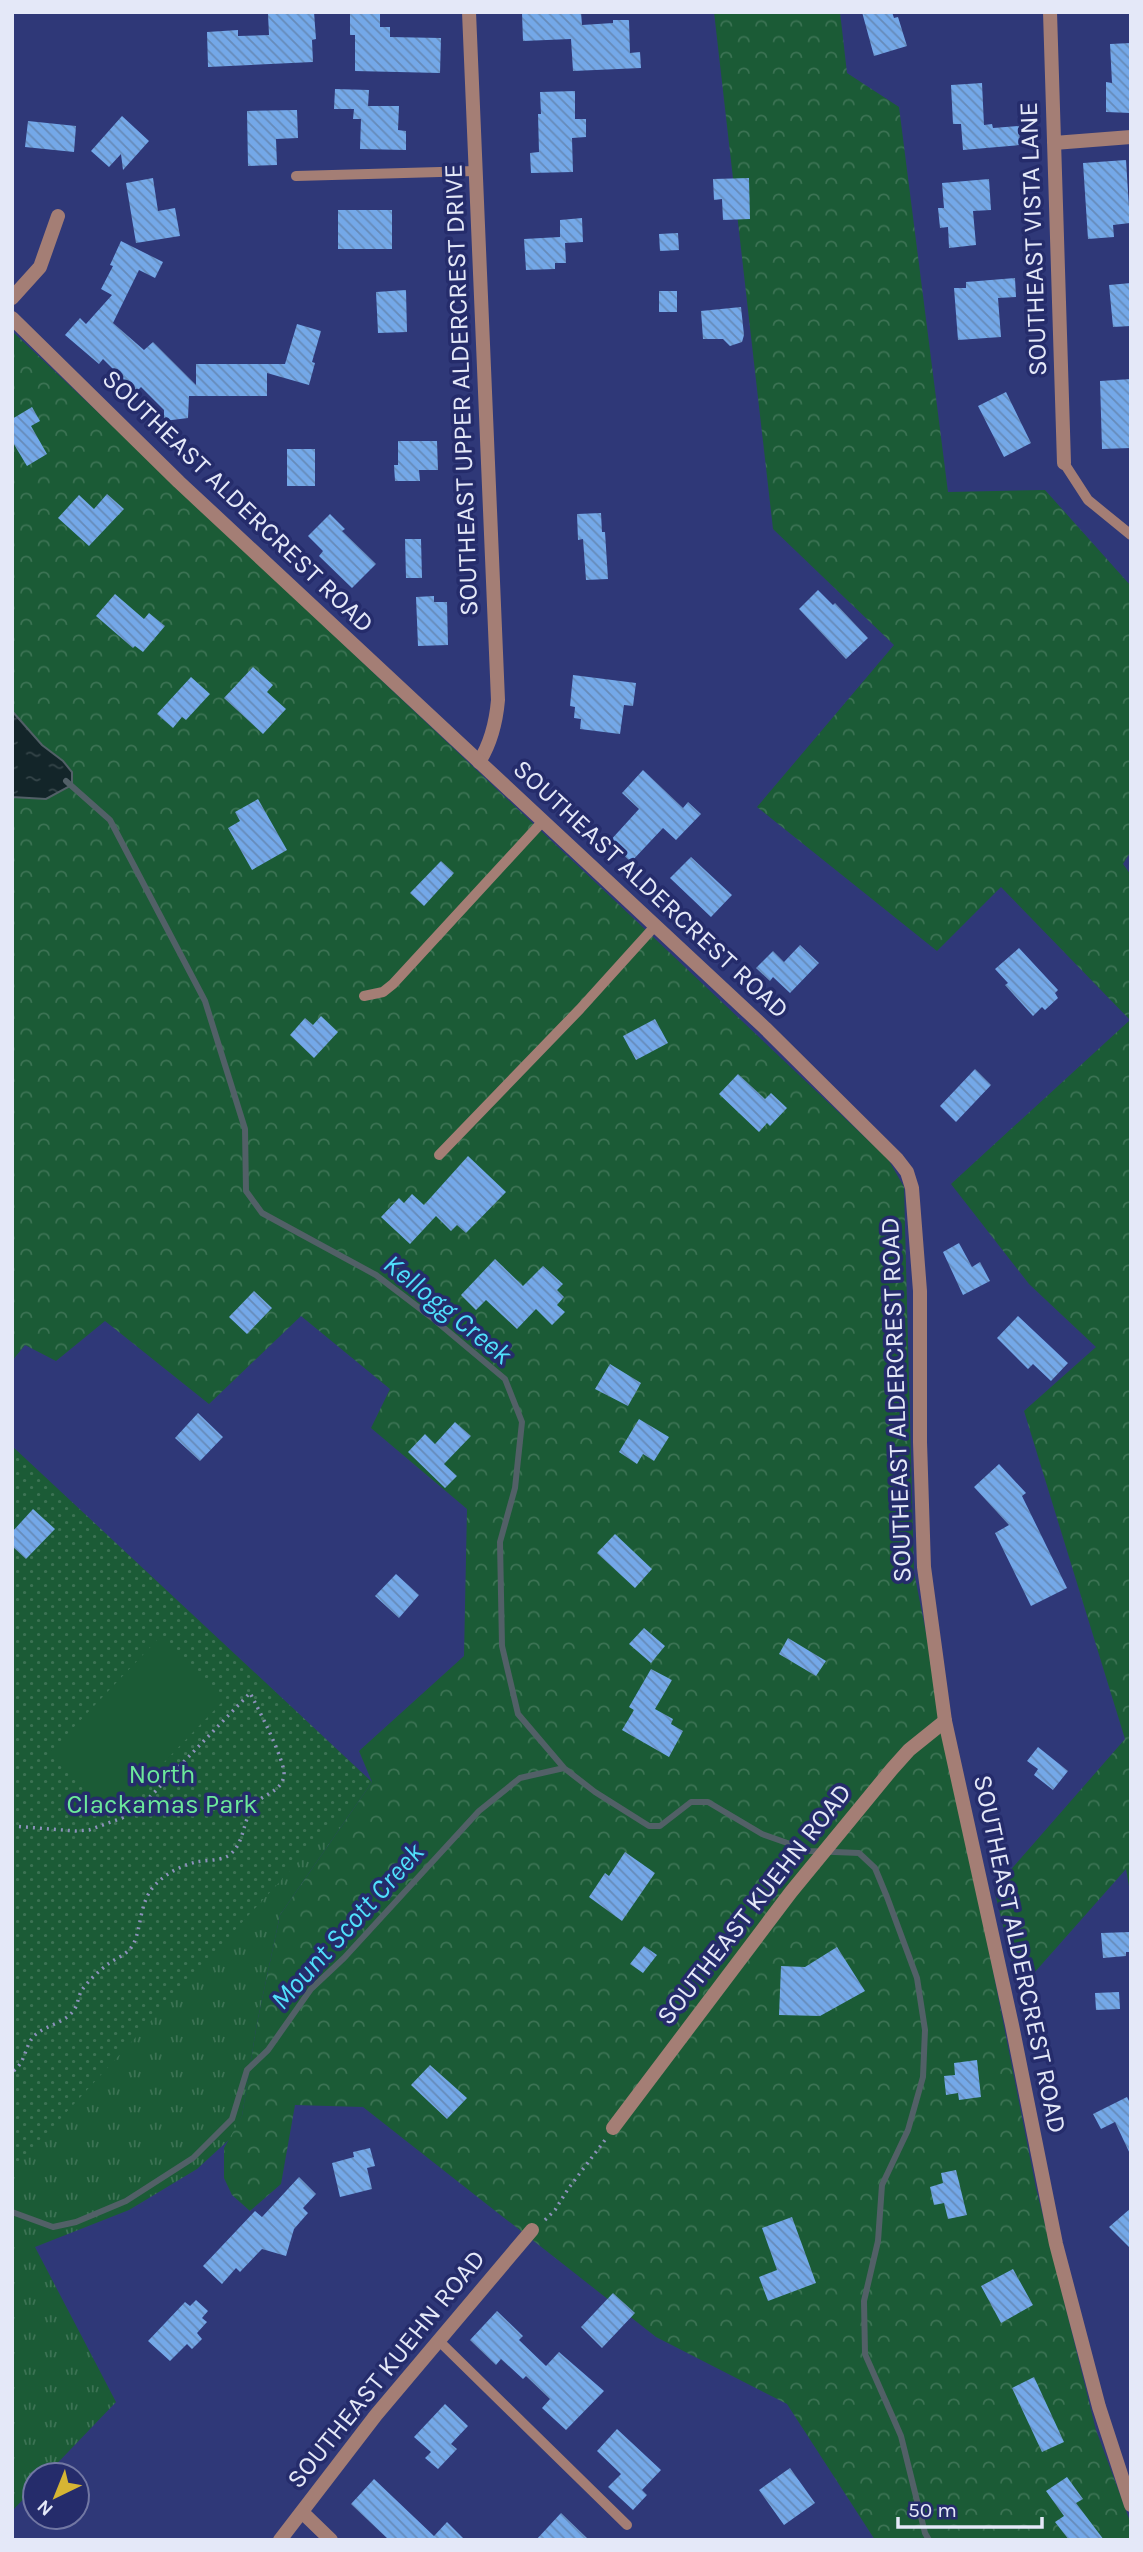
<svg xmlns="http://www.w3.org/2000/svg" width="1143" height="2552" font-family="Karla,sans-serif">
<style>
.grass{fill:url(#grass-tufts)}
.forest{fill:url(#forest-crowns)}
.park{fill:url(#park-dots)}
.pitch{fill:#1b5b36}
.water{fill:url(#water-ripples);stroke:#526067;stroke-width:2}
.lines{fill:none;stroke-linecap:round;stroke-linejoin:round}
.stream{stroke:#526067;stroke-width:6}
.building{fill:url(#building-back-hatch)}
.path{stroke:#8c92ba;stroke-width:3.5;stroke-dasharray:2 5;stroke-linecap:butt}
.service{stroke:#a47e75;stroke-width:10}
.minor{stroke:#a47e75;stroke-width:14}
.tertiary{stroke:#a47e75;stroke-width:14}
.labels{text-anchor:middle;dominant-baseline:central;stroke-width:7;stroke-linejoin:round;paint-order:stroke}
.street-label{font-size:26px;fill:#e4e8f8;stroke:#252c6b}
.park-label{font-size:26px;fill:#6ce99b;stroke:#252c6b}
.water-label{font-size:28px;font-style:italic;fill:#50e0fc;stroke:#252c6b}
</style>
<defs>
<pattern id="grass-tufts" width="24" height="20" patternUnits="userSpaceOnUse" patternTransform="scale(1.75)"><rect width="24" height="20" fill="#1b5b36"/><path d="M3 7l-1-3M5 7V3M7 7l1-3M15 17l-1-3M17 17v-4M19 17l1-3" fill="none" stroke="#3c7354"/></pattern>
<pattern id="forest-crowns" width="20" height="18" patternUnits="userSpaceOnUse" patternTransform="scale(1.75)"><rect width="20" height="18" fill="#1b5b36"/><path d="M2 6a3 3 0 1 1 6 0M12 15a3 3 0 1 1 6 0" fill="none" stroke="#3c7354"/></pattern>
<pattern id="park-dots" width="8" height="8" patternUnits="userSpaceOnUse" patternTransform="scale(1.75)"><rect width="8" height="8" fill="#1b5b36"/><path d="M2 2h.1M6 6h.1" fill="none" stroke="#3c7354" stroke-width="1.8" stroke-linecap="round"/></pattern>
<pattern id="water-ripples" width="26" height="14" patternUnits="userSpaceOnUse" patternTransform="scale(1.75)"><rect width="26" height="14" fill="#132529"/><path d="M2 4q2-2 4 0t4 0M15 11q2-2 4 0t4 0" fill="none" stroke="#354549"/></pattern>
<pattern id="building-back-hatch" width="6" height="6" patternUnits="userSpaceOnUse" patternTransform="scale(1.75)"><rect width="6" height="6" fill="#74a8e8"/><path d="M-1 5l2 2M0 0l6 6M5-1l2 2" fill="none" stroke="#668bb9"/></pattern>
</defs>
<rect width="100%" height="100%" fill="#2f3878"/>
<!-- grass -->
<path class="grass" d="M372 1782 280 1915 257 2023 242 2116 233 2136 197 2169 129 2210 35 2247 116 2402 46 2475H35V2487L12 2511V2078Z"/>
<!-- forest -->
<path class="forest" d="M714 12H840L847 73 899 107 948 492 1045 490 1131 586V851L1123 864 1131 875V1898L1126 1869 1019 1990 994 1889 1125 1739 1024 1411 1096 1347 1029 1284 951 1184 1130 1020 1001 887 937 951 757 807 894 645 773 529Z
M12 331 888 1159 904 1187 914 1572 1036 2188 1096 2430 1131 2524V2540H875L787 2404 656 2337 363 2107 295 2105 281 2184 250 2211 232 2195 224 2178V2148L242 2116 257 2023 280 1915 372 1782 359 1751 464 1656 467 1509 371 1428 390 1389 301 1316 209 1404 105 1321 56 1361 25 1345 12 1361Z"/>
<!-- park -->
<path class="park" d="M12 1446 372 1782 12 2171Z"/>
<!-- pitch -->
<path class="pitch" d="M160 1637 225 1699 115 1813 51 1751Z"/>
<!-- water -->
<path class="water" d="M12 711 42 745 63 761 72 772V785L46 799 12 797Z"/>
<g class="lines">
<!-- stream -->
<path class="stream" d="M66 781 110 820 205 1001 245 1129 246 1191 262 1213 376 1275 431 1317 505 1379 522 1422 515 1488 500 1542 502 1646 518 1714 564 1768 595 1792 649 1826H660L691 1802H708L762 1834 810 1851 859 1853 875 1868 887 1897 917 1978 925 2030 923 2077 908 2130 882 2185 878 2241 864 2301 865 2354 901 2436 925 2533 929 2540
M12 2212 53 2227 76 2222 126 2201 193 2158 232 2119 247 2070 268 2050 311 1989 344 1958 479 1811 520 1778 564 1768"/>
</g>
<!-- building -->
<path class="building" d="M314 12 316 39 312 40 313 62 208 67 207 32 238 30V36L269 35 268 14Z
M350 12H380V27H390V37L441 38 440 73 355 71V35H350Z
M536 12H581L582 25 613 23V20H629L630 53 640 52 641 68 573 71 571 39 523 41 522 13Z
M862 12H892L894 18 898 17 907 46 874 56Z
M1131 43V113L1106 112V82L1112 83 1110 44Z
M982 83 984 125 992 124 993 128 1019 126 1020 145 963 150 961 124H953L951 85Z
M335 89 369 90 368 106H399L398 130 406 131V150L360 149 361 119H353L354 109H334Z
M575 91V119H586V137L572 138 573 172 531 173 530 153 539 152 538 114H541L540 92Z
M297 110 298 138 276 139 277 165 248 166 247 111Z
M122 116 149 141 123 170 121 154 109 167 91 151Z
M28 121 76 126 74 152 25 147Z
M1126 160 1130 223 1113 225 1114 237 1088 239 1083 163Z
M153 178 158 211 175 208 180 236 136 243 126 183Z
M749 178 750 219 723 220 722 199 714 200 713 179Z
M989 179 991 210 973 211 976 245 949 248 948 227 940 228 938 208H944L942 183Z
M338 210H392V249H338Z
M582 218 583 242 565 243 566 263H555V269L526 270 524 239 560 237V220Z
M678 233 679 250 660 251 659 234Z
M121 241 163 262 155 278 139 270 113 323 144 350 153 342 196 385V364H285L297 324 321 331 312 362 315 363 309 385 267 373V396H189L188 418 164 421V410L141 387 136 392 103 359 99 364 65 335 80 318 86 324 112 295 101 289 113 266 110 265Z
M1015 278 1016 297 998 298 1001 337 958 340 954 288H966V282Z
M1131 283V326L1113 327 1109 285Z
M406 290 407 332 378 333 376 292Z
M659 291H677V312H659Z
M741 307 744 335 742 342 730 346 723 339H703L701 311Z
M1131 379V448L1102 449 1100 381Z
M1006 392 1031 443 1004 457 978 406Z
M32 407 40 421 31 426 47 454 27 466 12 441V419Z
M398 441H437L438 470H419L420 481H395L394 465H398Z
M287 449H315V486H287Z
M107 494 124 509 89 546 58 518 79 495 94 509Z
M601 513 602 532H605L608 579 586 580 583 539 578 540 577 514Z
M330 514 345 529 342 531 376 564 352 588 319 556 323 551 308 536Z
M405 539H421L422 578H406Z
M818 590 833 605 835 603 868 638 846 659 799 609Z
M115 594 144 619 149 613 165 626 143 652 135 646 133 648 96 616Z
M434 596V602H447L448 645 418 646 416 597Z
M253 667 273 685 267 692 286 709 263 734 224 698Z
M573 675 636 683 633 706 624 705 620 734 580 729 581 719 574 718 575 707 570 706Z
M191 677 210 694 186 720 182 717 173 728 157 714Z
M643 770 683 808 688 802 701 814 676 840 663 828 631 862 609 842 639 809 622 793Z
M258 799 287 850 252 870 228 828 240 821 235 812Z
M691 857 732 895 711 917 670 878Z
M441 861 454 873 424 906 410 893Z
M800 945 819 963 790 993 773 977 770 981 756 968 773 951 784 962Z
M1019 948 1058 990 1055 993 1058 998 1045 1010 1042 1007 1033 1016 1005 985 1008 983 995 969Z
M321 1016 338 1032 314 1058 290 1035 305 1018 313 1025Z
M655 1019 668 1043 636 1060 623 1036Z
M975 1069 991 1085 956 1122 940 1106Z
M738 1074 765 1099 771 1093 787 1108 770 1126 767 1123 759 1132 719 1094Z
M468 1156 506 1192 466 1233 457 1225 451 1231 436 1216 410 1244 381 1217 399 1198 404 1203 412 1194 424 1205Z
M959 1243 972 1267 980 1262 990 1281 963 1295 943 1252Z
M495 1259 523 1286 543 1266 563 1284 557 1290 564 1297 557 1305 565 1312 552 1325 536 1309 517 1329 486 1300 476 1310 461 1295Z
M254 1291 272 1308 247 1334 229 1317Z
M1018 1316 1068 1363 1051 1381 1033 1364 1028 1369 997 1338Z
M610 1364 641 1383 628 1406 595 1389Z
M198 1413 223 1437 200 1461 175 1438Z
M639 1419 669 1437 654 1461 643 1454 637 1464 619 1452Z
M455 1422 471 1436 444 1464 457 1476 445 1488 408 1452 425 1434 435 1444Z
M999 1464 1026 1493 1022 1496 1067 1588 1031 1606 995 1533 1009 1525 974 1487Z
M33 1509 55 1529 26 1559 12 1546V1532Z
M615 1534 652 1569 635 1588 597 1553Z
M396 1574 419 1595 399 1618 375 1596Z
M644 1628 665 1646 651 1663 629 1644Z
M788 1638 826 1661 816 1676 779 1654Z
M651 1669 672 1680 655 1709 673 1719 671 1724 683 1731 669 1757 622 1730 634 1710 629 1707Z
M1038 1747 1068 1771 1053 1790 1034 1775 1038 1769 1027 1761Z
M625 1852 655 1873 622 1921 589 1897 605 1873 609 1876Z
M1130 1932 1131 1952H1126V1956L1103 1958 1101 1933Z
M644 1946 657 1955 643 1973 630 1964Z
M837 1947 865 1991 820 2016 779 2015 781 1966 805 1967Z
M1119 1992 1120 2009 1096 2010 1095 1993Z
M977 2060 981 2097 959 2100 958 2093 946 2095 944 2076 955 2075 954 2063Z
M430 2065 467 2098 447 2119 411 2085Z
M1127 2097 1131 2105V2156L1115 2122 1101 2129 1093 2114Z
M370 2148 375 2166 367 2168 372 2189 340 2197 332 2163 354 2157 353 2152Z
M956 2170 967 2215 948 2219 944 2203 934 2205 930 2187 943 2183 941 2173Z
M299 2177 316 2194 303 2208 308 2213 294 2229 286 2256 262 2249 240 2272 236 2268 222 2284 203 2266 255 2211 262 2217Z
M1131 2208V2249L1109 2227Z
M792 2217 816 2283 768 2301 759 2277 777 2270 762 2228Z
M1013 2269 1033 2305 1001 2323 981 2286Z
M613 2293 635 2313 602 2348 581 2327Z
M196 2300 208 2311 202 2318 207 2322 197 2333 202 2339 192 2349 187 2344 170 2361 148 2341 185 2302 190 2306Z
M497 2311 523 2336 519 2340 546 2366 559 2352 604 2391 566 2430 542 2408 550 2399 526 2376 523 2379 501 2359 496 2365 470 2340Z
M1034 2377 1064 2442 1042 2452 1012 2388Z
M445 2404 468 2426 451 2444 457 2449 438 2469 425 2458 431 2452 414 2437Z
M617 2429 661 2470 642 2490 647 2495 633 2510 608 2487 621 2474 597 2451Z
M790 2468 815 2503 784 2525 759 2490Z
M1067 2477 1083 2499 1076 2503 1104 2540H1069L1055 2522 1064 2516 1046 2491Z
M374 2479 434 2536 447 2522 465 2540H389L351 2504Z
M561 2513 589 2540H536Z"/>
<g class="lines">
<!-- path -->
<path class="path" d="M12 1826 75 1831 89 1830 122 1818 146 1801 250 1693C258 1708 286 1762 284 1776 281 1791 267 1793 258 1801 241 1816 247 1843 228 1856 219 1861 206 1860 196 1862 181 1866 166 1873 155 1885 137 1904 143 1933 130 1949 125 1955 115 1959 108 1964 100 1970 88 1981 82 1990 78 1996 78 2005 74 2010 64 2024 45 2025 34 2036 24 2047 26 2063 12 2072
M545 2220 555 2210 568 2189 605 2140"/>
<!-- service -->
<path class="service" d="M296 176 476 171
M1064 463 1088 500 1131 535
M364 996 383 992 393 984 543 821
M439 1155 580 1009 655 926
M438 2340 627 2525"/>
<!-- minor -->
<path class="minor" d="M469 12 498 700C496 723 491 743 479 762
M1050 12 1064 463
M1054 143 1131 137
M12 298 40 267 58 216
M613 2128 791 1892 892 1769 909 1750 945 1721
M302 2512 331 2540
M280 2540 376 2415 532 2230"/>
<!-- tertiary -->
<path class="tertiary" d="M12 318 179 482 765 1028 897 1159 907 1172 912 1188 920 1291V1442L924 1567 945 1721 1012 2025 1056 2244 1099 2407 1131 2505"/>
</g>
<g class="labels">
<!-- street labels -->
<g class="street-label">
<text transform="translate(1033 239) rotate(-92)">SOUTHEAST VISTA LANE</text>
<text transform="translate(461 390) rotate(-92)">SOUTHEAST UPPER ALDERCREST DRIVE</text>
<text transform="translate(238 501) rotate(44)">SOUTHEAST ALDERCREST ROAD</text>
<text transform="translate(651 889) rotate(43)">SOUTHEAST ALDERCREST ROAD</text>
<text transform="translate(896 1400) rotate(-92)">SOUTHEAST ALDERCREST ROAD</text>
<text transform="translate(754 1904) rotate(-52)">SOUTHEAST KUEHN ROAD</text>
<text transform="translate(1020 1954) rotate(78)">SOUTHEAST ALDERCREST ROAD</text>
<text transform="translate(386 2369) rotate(-51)">SOUTHEAST KUEHN ROAD</text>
</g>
<!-- park labels -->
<g class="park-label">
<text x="162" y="1774">North<tspan x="162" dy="30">Clackamas Park</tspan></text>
</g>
<!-- water labels -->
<g class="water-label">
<text transform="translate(448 1309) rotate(39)">Kellogg Creek</text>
<text transform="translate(347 1926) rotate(-48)">Mount Scott Creek</text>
</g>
</g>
<!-- border -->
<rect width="1143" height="2552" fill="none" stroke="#e4e8f8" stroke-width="28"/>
<!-- north arrow -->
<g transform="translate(56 2496) rotate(223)"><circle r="33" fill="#252c6b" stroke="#7177a3" stroke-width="2"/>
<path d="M0-5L12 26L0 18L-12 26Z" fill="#d6b534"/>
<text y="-10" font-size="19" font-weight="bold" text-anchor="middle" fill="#e4e8f8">N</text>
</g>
<!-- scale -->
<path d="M898 2517v10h144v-10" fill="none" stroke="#e4e8f8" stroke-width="3.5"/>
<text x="908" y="2517" font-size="21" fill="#e4e8f8" stroke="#252c6b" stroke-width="5" paint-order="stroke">50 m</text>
</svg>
